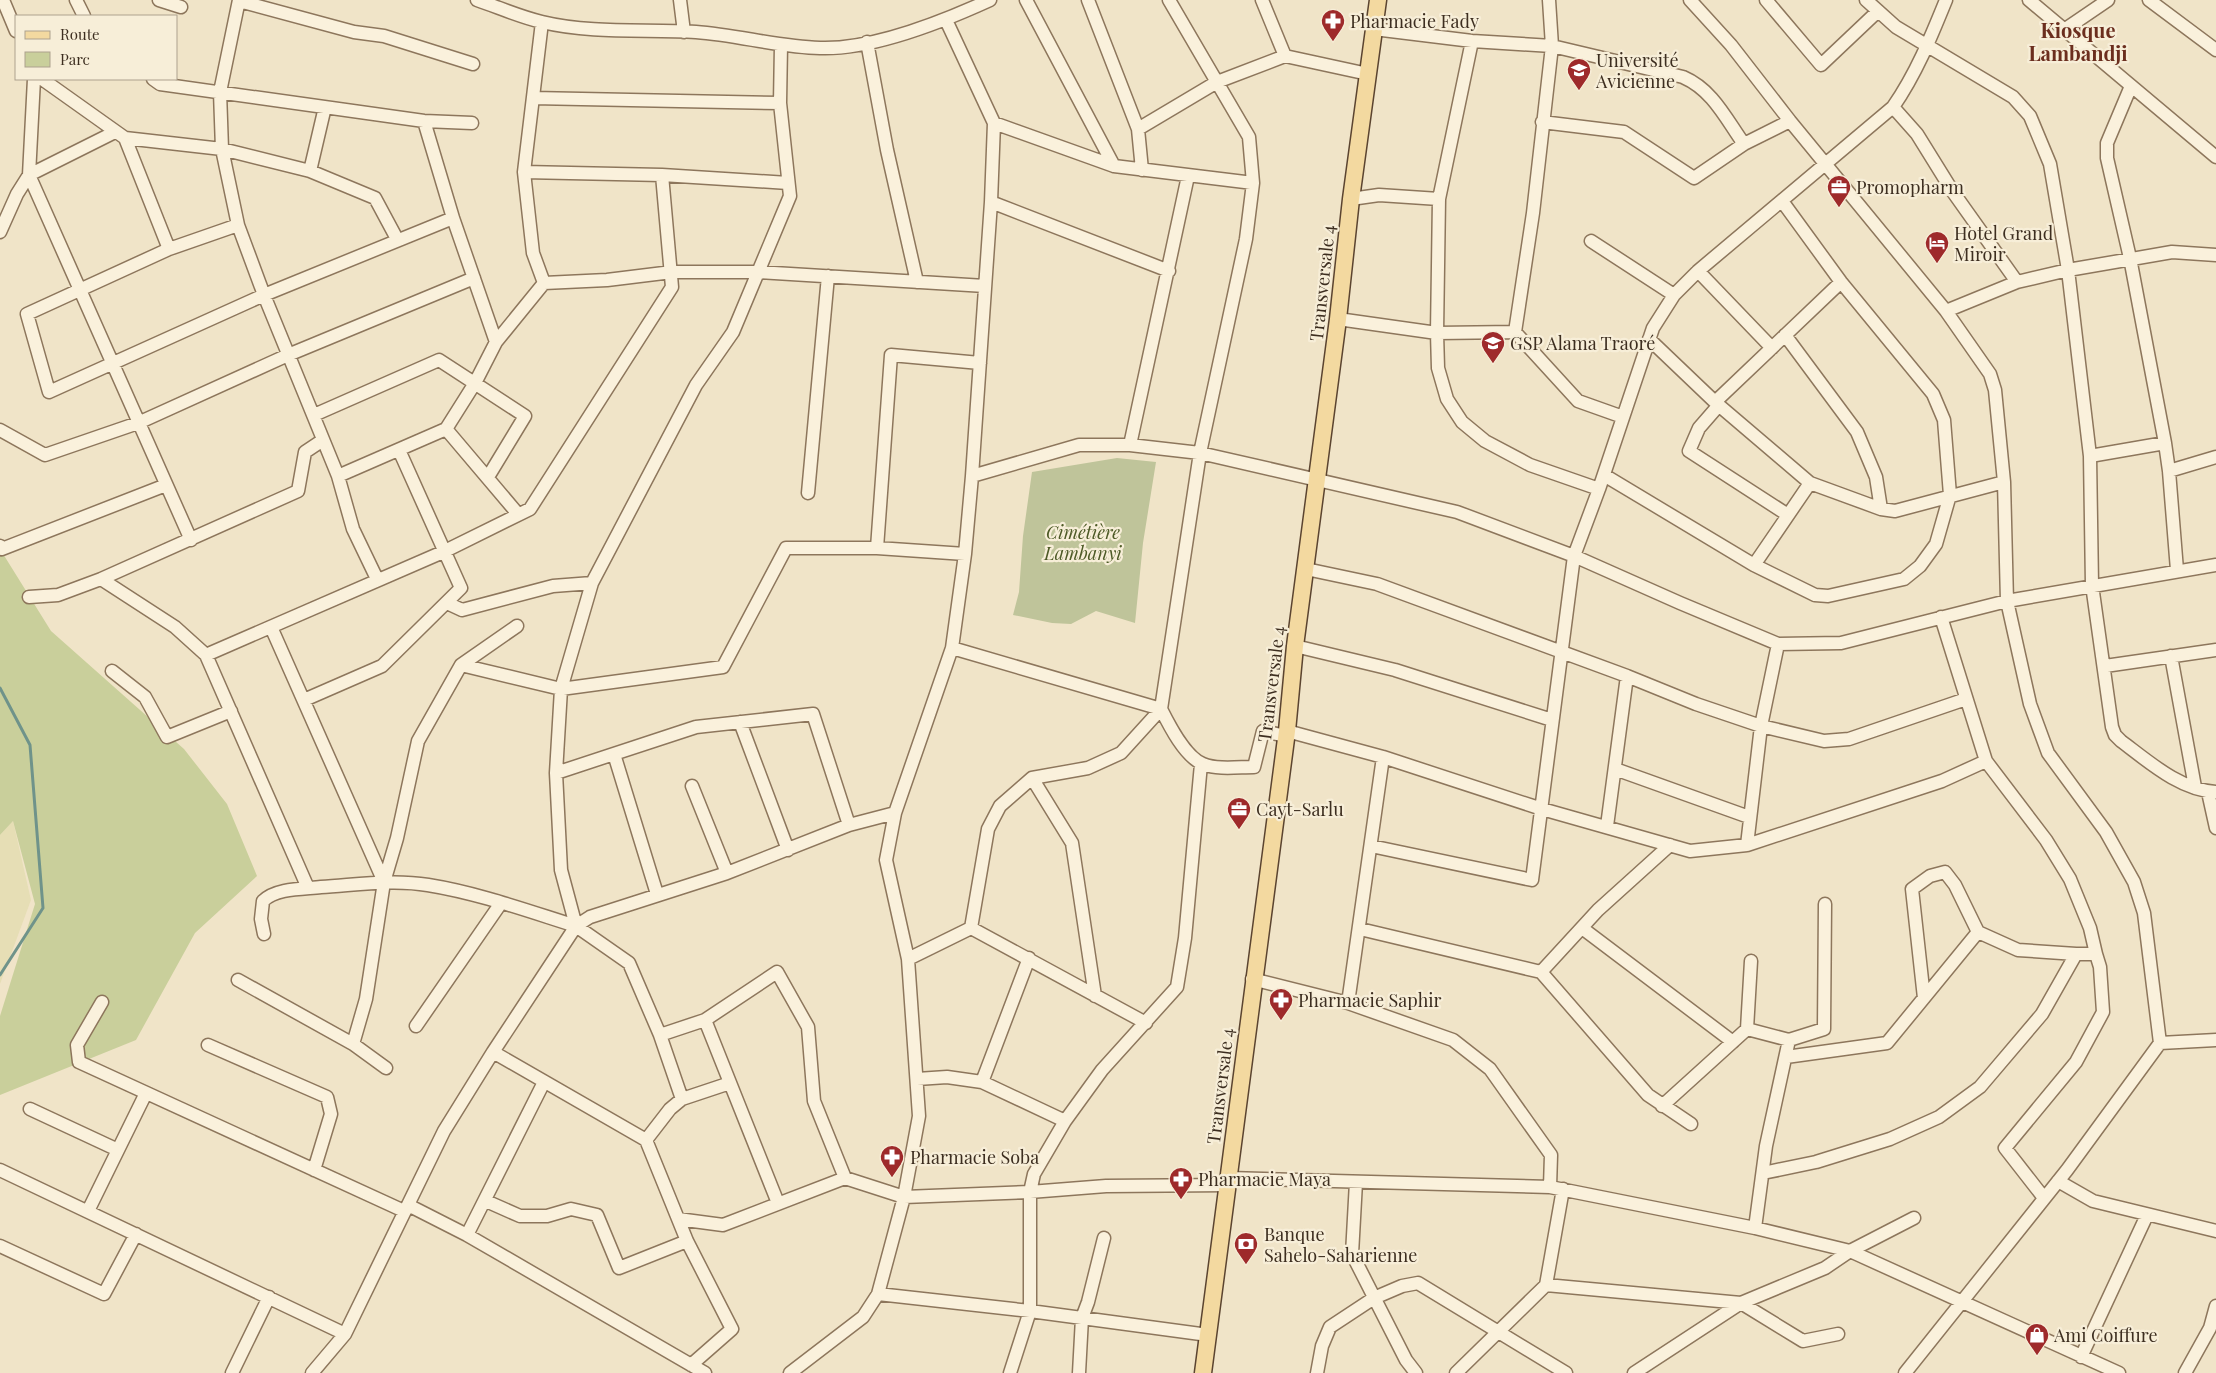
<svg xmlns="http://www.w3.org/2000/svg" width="2216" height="1373" font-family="'Playfair Display',serif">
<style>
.farmland{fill:#e6deb5}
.green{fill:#c9cf9b}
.cemetery{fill:#bfc49a}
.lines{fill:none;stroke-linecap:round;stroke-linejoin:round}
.stream{stroke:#6f938a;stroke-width:3}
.minor-casing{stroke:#8d765c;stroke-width:15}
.major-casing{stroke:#5b4430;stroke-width:19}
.minor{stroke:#faf1dc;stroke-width:12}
.major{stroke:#f3d9a0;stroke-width:16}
.labels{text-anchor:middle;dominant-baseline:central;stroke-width:4.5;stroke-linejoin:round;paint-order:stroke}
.poi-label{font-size:18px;fill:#3d2e20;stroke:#f7eed8;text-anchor:start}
.street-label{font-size:18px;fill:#3d2e20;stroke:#f7eed8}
.park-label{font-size:18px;font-style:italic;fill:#4d5a26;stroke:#f7eed8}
.quarter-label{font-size:20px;font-weight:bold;fill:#6b2e1e;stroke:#f7eed8}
</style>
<rect width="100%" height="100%" fill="#f0e4c8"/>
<!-- farmland -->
<path class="farmland" d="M13 821 31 900 0 984V835Z"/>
<!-- green -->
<path class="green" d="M0 549 51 631 184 749 227 804 257 876 195 933 136 1040 0 1095V1016L35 904 13 821 0 835Z"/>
<!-- cemetery -->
<path class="cemetery" d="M1117 458 1156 462 1143 543 1135 623 1096 611 1071 624 1052 623 1013 615 1019 592 1023 536 1032 472Z"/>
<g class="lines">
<!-- stream -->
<path class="stream" d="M0 688 30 745 43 908 0 975"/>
<!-- minor casing -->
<g class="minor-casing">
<path id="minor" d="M3 0 16 31
M76 0 84 16
M159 0 181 7
M239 0 220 92 222 149 238 225 264 295 338 476 353 529 377 579
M477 0C498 7 520 17 542 22 592 34 645 29 696 32 738 35 778 47 820 48 872 50 944 21 990 0
M680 0 684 32
M1026 0 1114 166
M1088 0 1138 129 1142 170
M1169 0 1249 137 1253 183 1246 239 1200 453 1161 709C1169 725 1185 757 1203 764 1218 770 1238 767 1254 767L1263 731 1286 736
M1549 0 1552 46 1533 213 1515 332 1578 401 1623 417
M1690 0 1731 45 1790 121 1946 311 1990 374 1995 390 2004 482 2007 601 2030 704 2048 753 2106 832 2134 882 2144 913 2160 1043 2067 1170 1905 1373
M1766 0 1821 65 1877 12
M1866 0 1896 27 2013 97 2030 116 2050 164 2068 270 2090 456 2092 585 2112 727 2115 735 2121 741C2149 762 2180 790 2216 792
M2029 0 2216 157
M2149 0 2216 50
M239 1 354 32 384 36 473 64
M542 22 524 172 533 253 544 283
M1374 29 1472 41 1552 46 1683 77C1713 90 1726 119 1744 144
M2064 30 2108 0
M1472 41 1439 199 1437 333 1438 368 1447 399 1462 422 1485 441 1530 465 1599 489
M867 42 887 150 917 282
M1285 56 1368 74
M34 79 29 175 191 540
M42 79 125 138 222 149 310 171 375 198 397 239
M153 79 160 84 424 121 472 123
M2131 86 2107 143V158L2130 258 2165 443 2169 471 2177 570
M533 98 780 103
M1893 107 1917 134 1953 192 2017 282
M424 121 453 218 496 342
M1542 122 1624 132 1694 178 1744 144 1790 121
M994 123 1114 166 1253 183
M1138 129 1217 82 1285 56 1262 0
M125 138 169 249 27 314 49 392 264 295 453 218
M310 171 325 107
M524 172 662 175 788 183
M1351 199 1379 195 1439 199
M991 202 1169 271
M0 232 17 194 29 175 115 132
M1591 241 1674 295
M169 249 238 225
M1698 271 1772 348
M1946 311 2017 282 2068 270 2172 252 2216 255
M1338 319 1437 333 1515 332
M1785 335 1857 432 1876 477 1881 509
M1649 339 1715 402 1810 483 1881 509 1895 511 2004 482
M1715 402 1841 282
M1719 405 1699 428 1689 451 1788 515
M314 415 439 360 525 416 488 477
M446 429 518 514
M0 430 45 455 138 423 288 355 474 278
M1130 445 1188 176
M2090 456 2165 443
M2169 471 2216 457
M1604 475 1754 565 1815 595 1828 596 1904 579 1920 566 1936 544 1950 495 1944 420 1933 394 1841 282 1782 201
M338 476 446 429 475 383 496 342 544 283 607 280 672 272H758L985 286
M972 476 1079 445H1130L1200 453 1457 512 1574 556 1680 603 1778 644 1841 643 2007 601 2216 565
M808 493 828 276
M0 546 2 549 166 485
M877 548 891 355 980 363
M1754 565 1810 483
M1306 569 1377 584 1627 676 1696 704 1761 726 1824 741 1849 739 1966 699
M101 579 175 627 206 655 308 888
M29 597 58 595 101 579 298 491 305 452 323 440
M447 603 462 610 553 586 592 583
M271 627 384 882
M1295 646 1395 670 1552 720
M952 648 1161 709 1121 753 1088 768 1032 778 1000 806 988 829 971 928
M206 655 443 552 530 509 672 287 662 175
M2171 656 2195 787
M461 665 561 689 723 667 786 548H877L965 554
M2105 666 2216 650
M112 671 145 697 167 737 231 711
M304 700 382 666 461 588 399 450
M740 722 788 850
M1287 731 1383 757 1542 809 1690 851 1747 845 1942 781 1986 761
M614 754 657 894
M1615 769 1749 817
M556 773 696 727 813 714 849 825
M1032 778 1072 843 1095 996
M692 786 727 873
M2208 792 2216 828
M1607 826 1627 676
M1747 845 1761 726 1778 644
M1371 846 1532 880 1574 556 1599 489 1653 328 1674 295 1698 271 1893 107C1916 74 1931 37 1946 0
M1582 928 1733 1042
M1360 929 1541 972 1648 1095 1691 1124
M264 934 261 919 263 901C276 888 303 889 321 887 356 885 393 879 428 885 478 893 528 911 576 926L590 917 727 873 849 825 895 813
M908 959 971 928 1146 1023
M1541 972 1598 910 1670 845
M1252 979 1348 1003 1453 1040 1490 1069 1551 1155 1550 1187
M238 980 353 1044 386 1068
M1924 998 1912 889 1930 876 1945 872 1955 885 1978 932 2018 950 2076 954
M102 1002 77 1045 79 1062 404 1211
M1348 1003 1383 757
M705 1020 778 1203
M416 1026 501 903
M1747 1029 1789 1040 1766 1146 1755 1228
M660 1035 705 1020 777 972 808 1027 814 1101 845 1178
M1789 1040 1824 1029 1825 904
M2160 1043 2216 1040
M353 1044 366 999 384 882 397 838 418 741 461 665 517 626
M208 1045 327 1097 331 1114 314 1170
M493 1052 646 1140 687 1241 732 1329 691 1365
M1786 1057 1887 1043 1978 932
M917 1079 947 1077 982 1082 1065 1121
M982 1082 1029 958
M682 1099 660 1035 629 963 576 926 561 870 556 773 561 689 592 583 696 385 733 332 790 196 780 103 781 45
M1662 1106 1747 1029 1751 961
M30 1109 118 1150
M646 1140 670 1109 682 1099 730 1083
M0 1170 345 1334
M1763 1173 1816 1162 1890 1139 1939 1117 1980 1087 2042 1014 2076 954H2096L2090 928 2070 879 2046 840 1986 761 1941 617
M1229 1178 1550 1187 1755 1228 1850 1251 2119 1373
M2058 1181 2093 1201 2216 1231
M1356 1182 1352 1254 1406 1360 1416 1373
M2044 1198 2005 1148 2076 1062 2103 1012 2100 967 2096 954
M486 1201 520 1216H547L571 1209 597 1215 619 1268 687 1241
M408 1205 467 1235 705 1373
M88 1211 146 1093
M678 1219 723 1225 845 1178 904 1197 1030 1192 1106 1186 1228 1185
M467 1235 544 1082
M0 1246 104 1294 136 1234
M1546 1285 1741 1303 1803 1341 1838 1334
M878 1294 1030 1311 1208 1335
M2081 1357 2147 1215
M232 1373 269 1297
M312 1373 345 1334 444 1131 493 1052 576 926
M790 1373 863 1317 878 1294 904 1197 919 1116 908 959 886 860 895 813 952 648 965 554 972 476 991 202 994 123 946 20
M1010 1373 1030 1311V1192L1034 1174 1065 1121 1102 1070 1177 987 1185 938 1201 764
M1079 1373 1082 1318 1088 1302 1104 1238
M1317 1373 1322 1346 1330 1327 1374 1298 1402 1286 1418 1283 1566 1373
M1456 1373 1546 1285 1563 1189
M1634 1373 1741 1303 1825 1268 1850 1251 1914 1218
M2185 1373 2210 1328 2216 1306"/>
</g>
<!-- major casing -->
<g class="major-casing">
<path id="major" d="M1203 1373 1287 731 1295 646 1338 319 1351 199 1378 0"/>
</g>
<!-- minor -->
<use href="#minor" class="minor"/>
<!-- major -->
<use href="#major" class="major"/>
</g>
<!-- icons -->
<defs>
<g id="pharmacy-pin" transform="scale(1.25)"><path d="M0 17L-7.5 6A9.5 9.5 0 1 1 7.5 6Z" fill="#9e2a2b" stroke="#f7eed8"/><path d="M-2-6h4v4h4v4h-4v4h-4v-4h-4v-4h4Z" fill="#fff"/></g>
<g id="university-pin" transform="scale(1.25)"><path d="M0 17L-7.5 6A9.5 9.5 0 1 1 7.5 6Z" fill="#9e2a2b" stroke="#f7eed8"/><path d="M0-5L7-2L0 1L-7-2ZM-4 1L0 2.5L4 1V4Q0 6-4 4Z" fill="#fff"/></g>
<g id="office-pin" transform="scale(1.25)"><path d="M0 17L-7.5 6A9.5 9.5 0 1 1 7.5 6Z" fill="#9e2a2b" stroke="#f7eed8"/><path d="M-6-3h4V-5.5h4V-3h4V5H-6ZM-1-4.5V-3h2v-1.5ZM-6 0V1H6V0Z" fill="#fff"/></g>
<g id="hotel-pin" transform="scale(1.25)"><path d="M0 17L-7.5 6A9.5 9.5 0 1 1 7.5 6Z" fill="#9e2a2b" stroke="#f7eed8"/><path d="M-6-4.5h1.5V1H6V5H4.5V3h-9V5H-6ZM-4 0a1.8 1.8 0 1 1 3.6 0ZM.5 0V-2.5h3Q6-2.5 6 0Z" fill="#fff"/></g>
<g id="school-pin" transform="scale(1.25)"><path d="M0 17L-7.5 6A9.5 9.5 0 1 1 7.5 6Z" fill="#9e2a2b" stroke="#f7eed8"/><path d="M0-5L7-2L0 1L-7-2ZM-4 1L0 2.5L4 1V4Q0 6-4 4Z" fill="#fff"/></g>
<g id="bank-pin" transform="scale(1.25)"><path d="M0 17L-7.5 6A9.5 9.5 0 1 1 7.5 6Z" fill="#9e2a2b" stroke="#f7eed8"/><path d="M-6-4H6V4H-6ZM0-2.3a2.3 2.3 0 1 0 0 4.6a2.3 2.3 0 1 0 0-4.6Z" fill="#fff"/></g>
<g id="shop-pin" transform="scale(1.25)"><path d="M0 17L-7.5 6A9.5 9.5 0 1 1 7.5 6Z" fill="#9e2a2b" stroke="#f7eed8"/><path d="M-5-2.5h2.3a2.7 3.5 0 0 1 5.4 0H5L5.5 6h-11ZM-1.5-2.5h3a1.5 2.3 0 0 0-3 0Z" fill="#fff"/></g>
</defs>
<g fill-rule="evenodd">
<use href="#pharmacy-pin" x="1333" y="21"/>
<use href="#university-pin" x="1579" y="70"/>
<use href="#office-pin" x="1839" y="187"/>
<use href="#hotel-pin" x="1937" y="243"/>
<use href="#school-pin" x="1493" y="343"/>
<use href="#office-pin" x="1239" y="809"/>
<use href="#pharmacy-pin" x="1281" y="1000"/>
<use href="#pharmacy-pin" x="892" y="1157"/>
<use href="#pharmacy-pin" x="1181" y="1179"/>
<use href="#bank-pin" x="1246" y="1244"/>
<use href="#shop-pin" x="2037" y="1335"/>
</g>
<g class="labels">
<!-- poi labels -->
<g class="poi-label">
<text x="1350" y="21">Pharmacie Fady</text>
<text x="1596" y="60">Université<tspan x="1596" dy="21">Avicienne</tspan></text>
<text x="1856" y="187">Promopharm</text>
<text x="1954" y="233">Hotel Grand<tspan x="1954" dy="21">Miroir</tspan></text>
<text x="1510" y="343">GSP Alama Traoré</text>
<text x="1256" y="809">Cayt-Sarlu</text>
<text x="1298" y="1000">Pharmacie Saphir</text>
<text x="910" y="1157">Pharmacie Soba</text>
<text x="1198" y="1179">Pharmacie Maya</text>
<text x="1264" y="1234">Banque<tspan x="1264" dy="21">Sahelo-Saharienne</tspan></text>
<text x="2054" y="1335">Ami Coiffure</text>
</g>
<!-- street labels -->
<g class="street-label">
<text transform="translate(1322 283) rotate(-84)">Transversale 4</text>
<text transform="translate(1271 684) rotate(-83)">Transversale 4</text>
<text transform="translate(1220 1086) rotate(-83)">Transversale 4</text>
</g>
<!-- park labels -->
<g class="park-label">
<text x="1083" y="532">Cimétière<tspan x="1083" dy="21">Lambanyi</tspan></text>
</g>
<!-- quarter labels -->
<g class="quarter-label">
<text x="2078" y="29">Kiosque<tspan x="2078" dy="23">Lambandji</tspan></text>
</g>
</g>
<!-- legend -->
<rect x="15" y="15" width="162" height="65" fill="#f7eed8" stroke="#ada18e"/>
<rect x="25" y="31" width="25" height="8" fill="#f3d9a0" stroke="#ada18e"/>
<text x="60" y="40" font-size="15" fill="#3d2e20">Route</text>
<rect x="25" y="52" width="25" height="15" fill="#c9cf9b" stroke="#ada18e"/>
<text x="60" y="65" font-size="15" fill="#3d2e20">Parc</text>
</svg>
